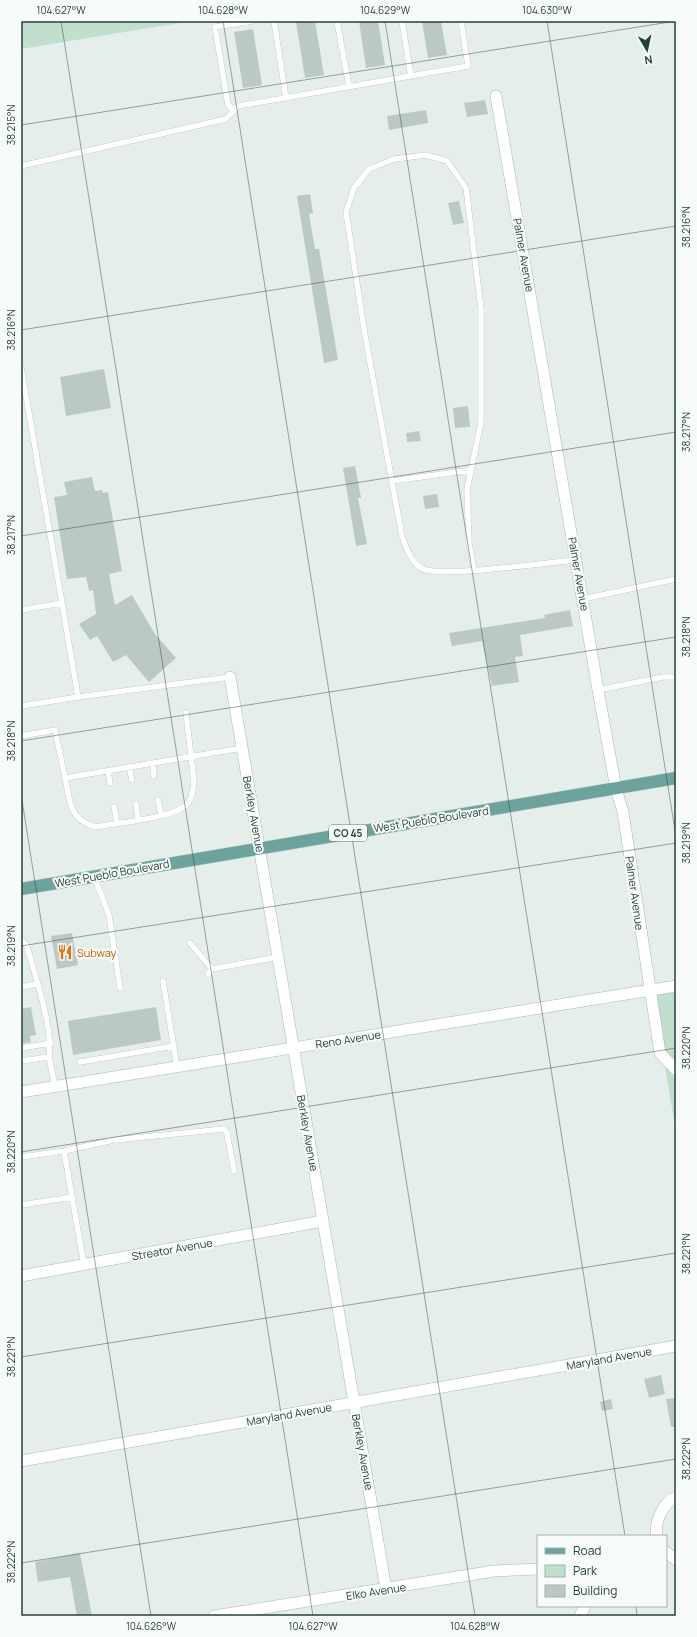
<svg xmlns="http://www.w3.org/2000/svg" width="697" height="1637" font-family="Manrope,sans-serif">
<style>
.green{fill:#c0dfcc}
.building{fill:#bbc9c5}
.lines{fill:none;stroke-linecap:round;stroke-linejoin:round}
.service-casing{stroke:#a8b7b4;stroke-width:6}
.minor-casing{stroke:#a8b7b4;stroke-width:12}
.primary-casing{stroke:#c2cac9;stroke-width:13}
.service{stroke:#fff;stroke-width:5.5}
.minor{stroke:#fff;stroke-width:11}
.primary{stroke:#6ca39c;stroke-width:12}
.ticks{fill:none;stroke:#25413d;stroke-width:1;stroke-opacity:0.45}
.labels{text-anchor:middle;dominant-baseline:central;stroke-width:4;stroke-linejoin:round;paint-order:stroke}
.shield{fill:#f7fbf9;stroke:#647975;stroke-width:1}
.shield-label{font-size:10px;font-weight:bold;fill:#25413d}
.street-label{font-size:11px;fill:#25413d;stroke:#f7fbf9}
.food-label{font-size:11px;fill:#c56008;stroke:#f7fbf9;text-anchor:start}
.neatline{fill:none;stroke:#25413d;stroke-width:1.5}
.ticks-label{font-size:10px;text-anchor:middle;fill:#25413d}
</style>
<rect width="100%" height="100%" fill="#e6eeec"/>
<!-- green -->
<path class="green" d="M21 21H192L21 49Z
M676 992V1132L653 995Z"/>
<!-- building -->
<path class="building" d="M305 21H315L324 75 305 78 296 22Z
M359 21H378L385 65 366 68Z
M422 21H441L447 55 428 58Z
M253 29 262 85 243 88 234 32Z
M485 100 488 114 467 117 464 103Z
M426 110 428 123 389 130 387 116Z
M310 194 313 213 309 214 315 249H319L338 360 324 363 297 196Z
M459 201 464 223 453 225 448 203Z
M104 369 111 408 66 416 60 377Z
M468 406 470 427 455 428 453 408Z
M419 431 421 441 407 442 406 433Z
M355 466 361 498H358L367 544 356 546 343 468Z
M92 477 95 491 102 490 103 493 108 492 122 571 109 574 115 605 132 595 155 634 176 658 149 682 126 655 113 662 97 636 90 640 79 624 96 614 93 590 89 591 86 577 67 579 54 497 67 495 64 482Z
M437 494 439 507 425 509 423 496Z
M570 610 573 626 520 635 523 656 515 657 519 682 492 686 482 641 452 646 449 633 545 618 544 615Z
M72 933 78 965 57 969 51 936Z
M31 1007 36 1035 30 1036 31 1042 21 1044V1009Z
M156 1007 161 1040 73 1055 68 1021Z
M661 1375 665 1394 649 1398 644 1379Z
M676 1398V1427H671L666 1399Z
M611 1399 613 1409 602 1411 600 1402Z
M80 1553 92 1616H77L70 1577 38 1582 35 1562Z"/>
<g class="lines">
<!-- service casing -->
<g class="service-casing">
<path id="service" d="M274 21 286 98
M337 21 349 87
M402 21 411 77
M234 111 228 105 215 27 253 21
M21 166 226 119 238 106 468 66 461 21
M21 367 62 603
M392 481 471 470
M474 570 469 543 467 490 481 422V309L466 188 447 161 426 155 394 159 369 169 354 188 346 212 365 335 402 536C406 547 411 563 423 569 441 578 550 562 576 560
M583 599 676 579
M21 610 62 603 78 697 230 677
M598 690 663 677H676
M21 706 78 697
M21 736 55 730 65 778 242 748
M153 763 154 776
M129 767 132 780
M108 771 110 783
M65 778C70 802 69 819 95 827 116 823 177 818 188 803 193 797 193 789 194 782L186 713
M158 800 161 816
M136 804 138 819
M114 807 117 823
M94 876 109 915 120 988
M21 939 27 946C35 977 53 1025 49 1057
M190 943 212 969
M208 974 212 969 278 957
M163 981 177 1067
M21 987 37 984
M21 1048 51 1043
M21 1061 49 1057 55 1086
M80 1062 174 1046
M64 1151 114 1140 224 1129 227 1133 234 1171
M21 1157 64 1151 84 1265
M21 1205 72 1197"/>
</g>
<!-- minor casing -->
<g class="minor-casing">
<path id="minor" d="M496 96 598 690 616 789 623 812 660 1053 676 1070
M230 677 386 1589
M21 1092 676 986
M21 1276 323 1221
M21 1461 676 1346
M657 1536C654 1523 663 1502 676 1497
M666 1552 676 1560
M214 1616 494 1571 538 1569
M580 1616 585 1606"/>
</g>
<!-- primary casing -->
<g class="primary-casing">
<path id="primary" d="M21 889 676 778"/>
</g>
<!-- service -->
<use href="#service" class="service"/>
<!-- minor -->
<use href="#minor" class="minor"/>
<!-- primary -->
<use href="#primary" class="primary"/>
</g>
<!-- ticks -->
<path class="ticks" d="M61 21 313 1616M223 21 475 1616M385 21 625 1536M547 21 676 837M21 125 676 21M21 330 676 226M21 536 676 432M21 741 676 637M21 794 151 1616M21 946 676 843M21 1152 676 1048M21 1357 676 1253M21 1563 676 1459M636 1606 637 1616"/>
<!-- icons -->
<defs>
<g id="restaurant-bare" transform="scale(1.2)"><path d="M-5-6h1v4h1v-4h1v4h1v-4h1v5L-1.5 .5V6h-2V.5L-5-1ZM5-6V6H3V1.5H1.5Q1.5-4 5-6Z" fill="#e8710a" stroke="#f7fbf9" stroke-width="2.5" paint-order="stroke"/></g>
</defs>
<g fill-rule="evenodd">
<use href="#restaurant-bare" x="65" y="952"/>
</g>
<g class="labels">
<!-- shield labels -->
<rect class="shield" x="329" y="825" width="38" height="16" rx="3"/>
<g class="shield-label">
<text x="348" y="833">CO 45</text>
</g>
<!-- street labels -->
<g class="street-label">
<text transform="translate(524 255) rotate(80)">Palmer Avenue</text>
<text transform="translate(579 574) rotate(80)">Palmer Avenue</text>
<text transform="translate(254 814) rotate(80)">Berkley Avenue</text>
<text transform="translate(431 819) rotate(-9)">West Pueblo Boulevard</text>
<text transform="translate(112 873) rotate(-10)">West Pueblo Boulevard</text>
<text transform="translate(635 893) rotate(82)">Palmer Avenue</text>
<text transform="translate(348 1039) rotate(-9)">Reno Avenue</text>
<text transform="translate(308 1133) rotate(80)">Berkley Avenue</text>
<text transform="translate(172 1249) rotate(-10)">Streator Avenue</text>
<text transform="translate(609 1358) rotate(-10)">Maryland Avenue</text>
<text transform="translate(289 1414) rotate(-10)">Maryland Avenue</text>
<text transform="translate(363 1452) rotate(80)">Berkley Avenue</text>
<text transform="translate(376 1591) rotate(-9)">Elko Avenue</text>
</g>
<!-- food labels -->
<g class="food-label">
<text x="77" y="952">Subway</text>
</g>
</g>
<!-- border -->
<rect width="697" height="1637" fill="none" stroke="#f7fbf9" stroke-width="44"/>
<!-- legend -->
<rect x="537" y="1535" width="130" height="72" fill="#f7fbf9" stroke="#a3b1ae"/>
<rect x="545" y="1548" width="20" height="6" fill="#6ca39c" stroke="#a3b1ae"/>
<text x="573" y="1555" font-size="12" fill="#25413d">Road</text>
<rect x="545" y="1565" width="20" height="12" fill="#c0dfcc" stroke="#a3b1ae"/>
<text x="573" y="1575" font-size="12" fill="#25413d">Park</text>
<rect x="545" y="1585" width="20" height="12" fill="#bbc9c5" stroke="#a3b1ae"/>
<text x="573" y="1595" font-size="12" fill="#25413d">Building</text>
<!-- north arrow -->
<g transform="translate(647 50) rotate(171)" stroke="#f7fbf9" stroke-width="3" paint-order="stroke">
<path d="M0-3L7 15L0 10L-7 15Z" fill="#25413d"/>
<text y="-6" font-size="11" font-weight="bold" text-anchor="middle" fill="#25413d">N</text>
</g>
<rect x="22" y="22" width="653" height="1593" class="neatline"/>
<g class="ticks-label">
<text x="61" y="14">104.627°W</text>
<text x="223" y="14">104.628°W</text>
<text x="385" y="14">104.629°W</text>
<text x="547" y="14">104.630°W</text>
<text transform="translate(11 125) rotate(-90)" y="4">38.215°N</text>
<text transform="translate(686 227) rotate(-90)" y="4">38.216°N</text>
<text transform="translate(11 330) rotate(-90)" y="4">38.216°N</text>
<text transform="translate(686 432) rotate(-90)" y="4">38.217°N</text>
<text transform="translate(11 535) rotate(-90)" y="4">38.217°N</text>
<text transform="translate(686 637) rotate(-90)" y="4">38.218°N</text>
<text transform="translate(11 741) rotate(-90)" y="4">38.218°N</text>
<text transform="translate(686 843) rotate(-90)" y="4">38.219°N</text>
<text transform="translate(11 946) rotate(-90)" y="4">38.219°N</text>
<text transform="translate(686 1048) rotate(-90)" y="4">38.220°N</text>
<text transform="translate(11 1152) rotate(-90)" y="4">38.220°N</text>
<text transform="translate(686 1254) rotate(-90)" y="4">38.221°N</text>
<text transform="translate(11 1357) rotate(-90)" y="4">38.221°N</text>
<text transform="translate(686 1459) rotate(-90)" y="4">38.222°N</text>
<text transform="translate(11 1562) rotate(-90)" y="4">38.222°N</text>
<text x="151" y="1630">104.626°W</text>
<text x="313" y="1630">104.627°W</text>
<text x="475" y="1630">104.628°W</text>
</g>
</svg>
